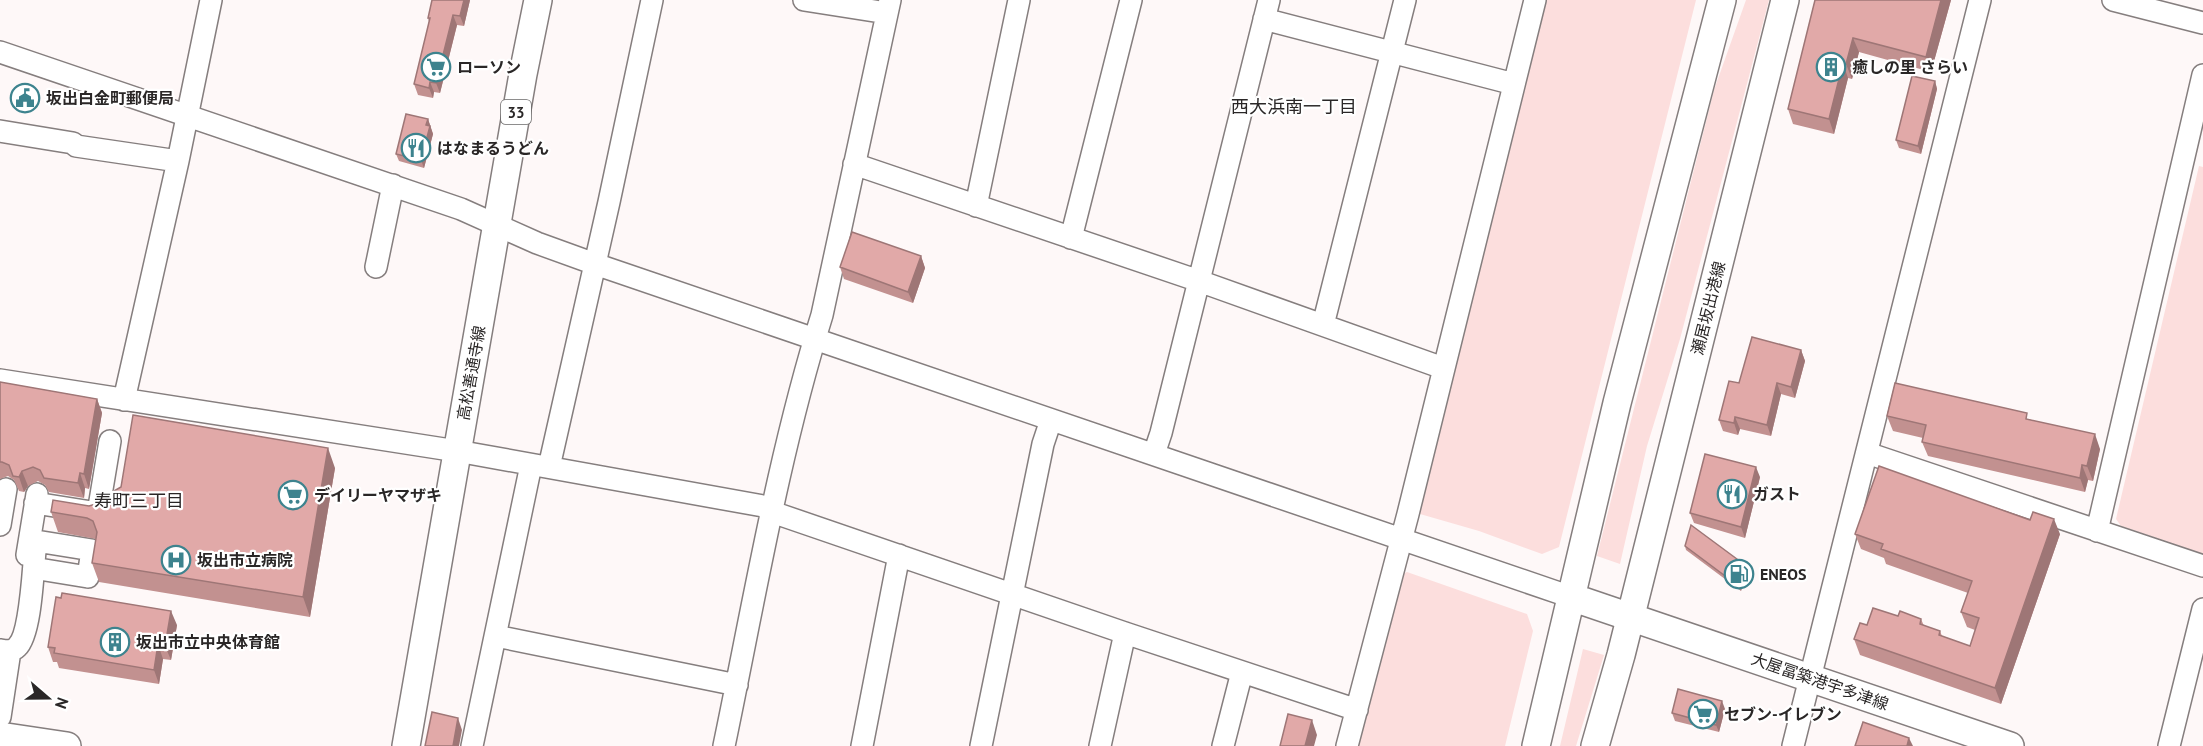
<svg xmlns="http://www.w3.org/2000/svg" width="2203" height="746" font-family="'PT Sans','Noto Sans JP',sans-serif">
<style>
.green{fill:#fcdedd}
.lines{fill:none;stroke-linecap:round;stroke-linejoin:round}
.minor-casing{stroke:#857e7e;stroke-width:24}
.major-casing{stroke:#857e7e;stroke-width:30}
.minor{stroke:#fff;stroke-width:21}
.major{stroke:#fff;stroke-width:27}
.wall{fill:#c29190}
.shaded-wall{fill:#9e7676}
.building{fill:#e1a9a8;stroke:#9e7676;stroke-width:1.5}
.labels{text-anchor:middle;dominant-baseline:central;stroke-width:4.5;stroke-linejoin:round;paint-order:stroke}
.shield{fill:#fff;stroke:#6a6868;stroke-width:1.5}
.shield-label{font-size:15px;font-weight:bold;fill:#2a2727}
.poi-label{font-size:16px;font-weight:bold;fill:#2a2727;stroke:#fff;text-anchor:start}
.street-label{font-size:16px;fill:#2a2727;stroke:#fff}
.neighbourhood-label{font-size:18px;fill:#2a2727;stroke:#fff}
</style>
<rect width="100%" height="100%" fill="#fef8f8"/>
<!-- green -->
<path class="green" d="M1544 0H1696L1559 547 1542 554 1479 531 1420 514 1418 507Z
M1746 0H1769L1680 339 1647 446 1620 564 1597 556 1714 90Z
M2199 166 2203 167V554L2121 526 2116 519Z
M1407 572 1527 614 1533 631 1505 746H1356L1400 575Z
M1583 649 1604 655 1576 746H1560Z"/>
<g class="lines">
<!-- minor casing -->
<g class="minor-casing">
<path id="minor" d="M804 0 887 13
M2113 0 2203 23
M1264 19 1514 84
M0 52 461 209 537 243 595 264 1571 597
M0 131 73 143 76 146 178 161
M854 164 1199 281 1443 368
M976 206 1019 0
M1071 238 1131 0
M376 267 393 185
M1323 325 1405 0
M0 380 457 451 763 506 772 512 1125 633 1357 710
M124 400 178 161 211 0
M1867 453 2203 566
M1154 454 1161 433 1269 0
M549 467 609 202 652 0
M35 503 98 513 110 441
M0 525 6 489
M2097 531 2203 75
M27 555 37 494
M496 636 737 685
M0 650C7 651 12 652 17 647 32 633 33 563 36 541L92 550 88 577 39 569
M0 717 10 651
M472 746 531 465
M724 746C754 602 778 456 822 315L890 0
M862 746 899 555
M981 746 1043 444 1051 420
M1100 746 1125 633
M1223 746 1242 672
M1347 746 1408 514 1535 0
M1793 746 1980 0
M2169 746 2203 609"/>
</g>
<!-- major casing -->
<g class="major-casing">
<path id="major" d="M1571 597 2010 746
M0 736 67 746
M406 746 523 74 538 0
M1536 746 1617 403 1722 0
M1595 746 1621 655 1785 0"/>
</g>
<!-- minor -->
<use href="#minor" class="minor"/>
<!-- major -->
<use href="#major" class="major"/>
</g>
<!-- wall -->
<path class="wall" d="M470 0 464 26 457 25 440 93 434 92 433 98 418 95 414 84 429 22 428 18Z
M1815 0H1951L1931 72 1859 52 1852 79 1848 78 1834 134 1793 124 1788 109Z
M1935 81 1937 89 1921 154 1899 148 1896 140Z
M428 119 433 134 424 168 399 161 396 154Z
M921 256 925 268 913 303 844 279 840 267Z
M1801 350 1805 361 1795 398 1781 394 1771 436 1740 429 1738 435 1723 431 1719 420 1739 383Z
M0 382 97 399 102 413 89 489 85 488 84 498 49 492 45 485 38 481 28 486 24 492 19 491 14 480 8 476 0 479Z
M1887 416 2029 419 2100 449 2093 481 2088 480 2085 492 1928 456 1922 442 1923 438 1893 431Z
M335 468 310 617 99 582 92 563 96 539 58 532 51 512 89 506H120L114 491 121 487Z
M1760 477 1745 538 1694 523 1690 513Z
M1855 534H2060L2001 704 1860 655 1854 639 1867 625 1898 616 1921 619 1924 626 1940 631 1942 636 1970 646 1975 630 1967 627 1961 612 1968 593 1886 564 1884 558 1861 549Z
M1685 546 1747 569 1741 591 1686 550Z
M177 625 171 660 163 659 159 684 59 668 57 662H53L48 647Z
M1725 709 1719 732 1675 721 1672 713Z"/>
<!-- shaded-wall -->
<path class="shaded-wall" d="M464 0H470L464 26 460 16Z
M1941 0H1951L1931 72 1926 57Z
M453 15 457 25 440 93 436 83Z
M1853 38 1859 52 1852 79 1846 64Z
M1843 63 1848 78 1834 134 1829 119Z
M1935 81 1937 89 1921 154 1918 146Z
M430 82 434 92 433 98 429 88Z
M428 119 433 134 424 168 421 160Z
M921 256 925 268 913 303 908 292Z
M1801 350 1805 361 1795 398 1791 387Z
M1777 383 1781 394 1771 436 1767 425Z
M97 399 102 413 89 489 84 474Z
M1735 417 1740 429 1738 435 1734 423Z
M2095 434 2100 449 2093 481 2087 466Z
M328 448 335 468 310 617 303 597Z
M2082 465 2088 480 2085 492 2080 478Z
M1756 467 1760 477 1745 538 1741 527Z
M22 471 28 486 24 492 19 477Z
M80 473 85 488 84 498 78 483Z
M2054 519 2060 534 2001 704 1995 688Z
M1745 565 1747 569 1741 591 1740 587Z
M171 611 177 625 171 660 165 646Z
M158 644 163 659 159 684 154 670Z
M1722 701 1725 709 1719 732 1716 725Z
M458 718 462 730 459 746H453Z
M1312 720 1317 735 1314 746H1305Z
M1909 738 1913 746H1907Z"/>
<!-- building -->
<path class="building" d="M432 0H464L460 16 453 15 436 83 430 82 429 88 414 84 430 18H428Z
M1815 0H1941L1926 57 1853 38 1846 64 1843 63 1829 119 1788 109Z
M1912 76 1935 81 1918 146 1896 140Z
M406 114 428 119 426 125 430 126 421 160 396 154Z
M852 232 921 256 908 292 840 267Z
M1752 337 1801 350 1791 387 1777 383 1767 425 1735 417 1734 423 1719 420 1729 381 1739 383Z
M0 382 97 399 84 474 80 473 78 483 44 478 40 470 33 467 22 471 19 477 13 476 9 465 2 462H0Z
M1895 383 2027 413 2026 419 2095 434 2087 466 2082 465 2080 478 1922 442 1926 425 1887 416Z
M133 415 328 448 303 597 92 563 97 532 93 521 87 518 51 512 53 500 89 506 99 503 131 508 114 491 121 487Z
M1705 454 1756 467 1741 527 1690 513Z
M1879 466 2030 520 2033 512 2054 519 1995 688 1854 639 1860 623 1867 625 1873 608 1898 616 1900 611 1921 619 1920 624 1940 631 1939 635 1970 646 1979 618 1961 612 1972 581 1881 549 1883 544 1855 534Z
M1691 525 1745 565 1740 587 1685 546Z
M62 593 171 611 165 646 158 644 154 670 54 653 55 648 48 647 56 597 61 598Z
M1678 689 1722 701 1716 725 1672 713Z
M432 712 458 718 453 746H425Z
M1288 714 1312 720 1305 746H1280Z
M1863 722 1909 738 1907 746H1855Z"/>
<!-- icons -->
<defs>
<g id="supermarket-ring" transform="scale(1.5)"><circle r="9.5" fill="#fff" stroke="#3d838e" stroke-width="1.5"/><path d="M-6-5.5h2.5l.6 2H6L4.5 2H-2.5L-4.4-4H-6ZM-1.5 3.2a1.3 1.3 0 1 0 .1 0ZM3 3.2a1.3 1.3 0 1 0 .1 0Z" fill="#3d838e"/></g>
<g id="building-ring" transform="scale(1.5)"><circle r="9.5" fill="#fff" stroke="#3d838e" stroke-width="1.5"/><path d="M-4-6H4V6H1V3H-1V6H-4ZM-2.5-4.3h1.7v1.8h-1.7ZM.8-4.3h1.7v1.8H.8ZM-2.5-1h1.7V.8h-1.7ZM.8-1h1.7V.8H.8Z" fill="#3d838e"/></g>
<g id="civic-ring" transform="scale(1.5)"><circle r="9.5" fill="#fff" stroke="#3d838e" stroke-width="1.5"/><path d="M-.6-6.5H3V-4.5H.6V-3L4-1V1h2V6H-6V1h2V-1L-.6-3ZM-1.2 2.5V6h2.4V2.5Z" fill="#3d838e"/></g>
<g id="restaurant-ring" transform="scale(1.5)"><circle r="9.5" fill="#fff" stroke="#3d838e" stroke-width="1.5"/><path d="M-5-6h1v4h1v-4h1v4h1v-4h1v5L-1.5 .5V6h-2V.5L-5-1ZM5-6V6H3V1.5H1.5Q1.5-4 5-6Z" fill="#3d838e"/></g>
<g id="hospital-ring" transform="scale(1.5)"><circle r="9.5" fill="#fff" stroke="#3d838e" stroke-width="1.5"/><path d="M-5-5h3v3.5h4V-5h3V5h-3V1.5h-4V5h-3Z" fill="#3d838e"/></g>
<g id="fuel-ring" transform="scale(1.5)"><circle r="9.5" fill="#fff" stroke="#3d838e" stroke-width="1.5"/><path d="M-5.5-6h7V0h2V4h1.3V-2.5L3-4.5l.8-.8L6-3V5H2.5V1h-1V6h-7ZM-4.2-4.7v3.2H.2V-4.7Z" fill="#3d838e"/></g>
</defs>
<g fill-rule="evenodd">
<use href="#supermarket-ring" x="436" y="67"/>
<use href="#building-ring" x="1831" y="67"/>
<use href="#civic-ring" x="25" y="98"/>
<use href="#restaurant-ring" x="416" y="148"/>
<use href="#restaurant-ring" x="1732" y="494"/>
<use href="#supermarket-ring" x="293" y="495"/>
<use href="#hospital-ring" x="176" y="560"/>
<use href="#fuel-ring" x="1739" y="574"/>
<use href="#building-ring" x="115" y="642"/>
<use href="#supermarket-ring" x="1703" y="714"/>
</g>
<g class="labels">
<!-- shield labels -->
<rect class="shield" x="501" y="100" width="30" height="24" rx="4.5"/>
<g class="shield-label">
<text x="516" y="112">33</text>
</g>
<!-- poi labels -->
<g class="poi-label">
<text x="457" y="67">ローソン</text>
<text x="1852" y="67">癒しの里 さらい</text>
<text x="46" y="98">坂出白金町郵便局</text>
<text x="437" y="148">はなまるうどん</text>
<text x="1753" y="494">ガスト</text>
<text x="314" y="495">デイリーヤマザキ</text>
<text x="197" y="560">坂出市立病院</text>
<text x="1760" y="574">ENEOS</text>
<text x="136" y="642">坂出市立中央体育館</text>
<text x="1724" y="714">セブン-イレブン</text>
</g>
<!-- street labels -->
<g class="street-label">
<text transform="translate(1708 308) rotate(-76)">瀬居坂出港線</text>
<text transform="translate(471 373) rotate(-80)">高松善通寺線</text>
<text transform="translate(1820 681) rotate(19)">大屋冨築港宇多津線</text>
</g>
<!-- neighbourhood labels -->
<g class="neighbourhood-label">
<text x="1294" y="106">西大浜南一丁目</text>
<text x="139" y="500">寿町三丁目</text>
</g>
</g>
<!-- north arrow -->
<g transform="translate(48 698) rotate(110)" stroke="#ffffff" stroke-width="4.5" paint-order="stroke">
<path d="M0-4.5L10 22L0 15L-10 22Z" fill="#2a2727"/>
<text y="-9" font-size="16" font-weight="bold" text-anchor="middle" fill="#2a2727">N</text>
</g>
</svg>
